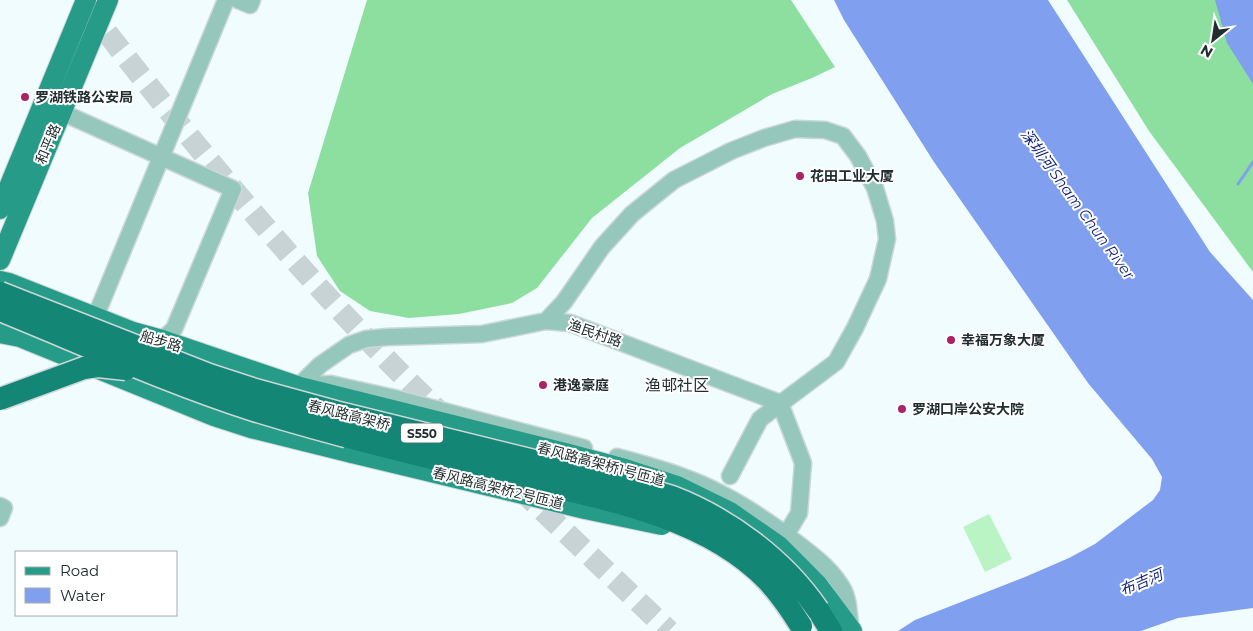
<svg xmlns="http://www.w3.org/2000/svg" width="1253" height="631" font-family="Montserrat,'Noto Sans SC',sans-serif">
<style>
.green{fill:#baf4c4}
.forest{fill:#8cdf9e}
.water{fill:#819fef}
.lines{fill:none;stroke-linecap:round;stroke-linejoin:round}
.stream{stroke:#819fef;stroke-width:3}
.highway-tunnel{stroke:#c7d3d5;stroke-width:22;stroke-dasharray:22 11;stroke-linecap:butt}
.minor-casing{stroke:#cbd7d9;stroke-width:19}
.major-casing{stroke:#cbd7d9;stroke-width:22}
.highway-casing{stroke:#cbd7d9;stroke-width:25}
.minor{stroke:#95c7bc;stroke-width:16}
.major{stroke:#269b88;stroke-width:20}
.highway{stroke:#148675;stroke-width:22}
.major-bridge-casing{stroke:#cbd7d9;stroke-width:22;stroke-linecap:butt}
.highway-bridge-casing{stroke:#cbd7d9;stroke-width:25;stroke-linecap:butt}
.major-bridge{stroke:#269b88;stroke-width:20}
.highway-bridge{stroke:#148675;stroke-width:22}
.poi-dot{fill:#ab2267;stroke:#fff;stroke-width:2}
.labels{text-anchor:middle;dominant-baseline:central;stroke-width:4;stroke-linejoin:round;paint-order:stroke}
.shield{fill:#fff;stroke:#646c6d;stroke-width:1}
.shield-label{font-size:12px;font-weight:bold;fill:#222d2f}
.poi-label{font-size:14px;font-weight:bold;fill:#222d2f;stroke:#fff;text-anchor:start}
.street-label{font-size:14px;fill:#222d2f;stroke:#fff}
.water-label{font-size:15px;font-style:italic;fill:#0f1e79;stroke:#fff}
.quarter-label{font-size:16px;fill:#222d2f;stroke:#fff}
</style>
<rect width="100%" height="100%" fill="#f0fcfe"/>
<!-- green -->
<path class="green" d="M989 514 1012 559 985 572 963 527Z"/>
<!-- forest -->
<path class="forest" d="M367 0H791L835 67 812 78 772 94 680 148 592 218 537 288 512 303 459 314 409 318 370 311 340 291 317 256 308 193Z
M1067 0H1217L1253 67V272L1149 131Z"/>
<!-- water -->
<path class="water" d="M834 0H1048L1210 252 1253 300V608L1178 618 1141 631H898L915 620 1025 577 1069 558 1095 544 1153 500 1160 490 1162 477 1152 459 1088 383 934 162 844 20Z
M1215 0H1253V84L1227 43Z"/>
<g class="lines">
<!-- stream -->
<path class="stream" d="M1238 184 1253 162"/>
<!-- highway-tunnel -->
<path class="highway-tunnel" d="M87 7C198 151 315 293 447 419
M519 488 669 631"/>
<!-- minor casing -->
<g class="minor-casing">
<path id="minor" d="M238 0 250 5 252 0
M61 112 233 189 174 329 162 340
M99 308 226 0
M546 321 564 302 602 247 632 214 674 180 731 151 764 138 795 129 825 130 843 136 858 156 875 188 885 221 887 239 878 279 855 328 836 362 760 419 730 476
M311 385 331 384 394 398 584 448
M297 396 303 382 320 365 349 345 366 339 387 337 482 334 546 321 570 323 780 403 803 463 799 513 786 535
M617 457C640 463 663 469 686 478 727 493 763 517 797 543 815 557 833 570 844 591 850 604 848 616 851 628
M0 506 4 508 0 518"/>
</g>
<!-- major casing -->
<g class="major-casing">
<path id="major" d="M0 209 86 0
M0 260 108 0
M0 281 9 283 133 332 162 340 300 387 565 453 625 469 677 486 730 512 779 546 817 584 852 631
M0 333 20 337 214 416 251 428 352 453"/>
</g>
<!-- highway casing -->
<g class="highway-casing">
<path id="highway" d="M818 610 831 631"/>
</g>
<!-- minor -->
<use href="#minor" class="minor"/>
<!-- major -->
<use href="#major" class="major"/>
<!-- highway -->
<use href="#highway" class="highway"/>
<!-- major-bridge casing -->
<g class="major-bridge-casing">
<path id="major-bridge" d="M352 453 585 509 662 525"/>
</g>
<!-- highway-bridge casing -->
<g class="highway-bridge-casing">
<path id="highway-bridge" d="M0 293 209 375 252 389 343 414 632 485C645 489 659 493 672 497 729 519 784 560 818 610
M0 310C84 344 167 382 254 410 335 435 418 455 501 475 589 496 702 512 767 580 780 594 791 610 801 626
M0 399 84 368 98 366 126 369"/>
</g>
<!-- major-bridge -->
<use href="#major-bridge" class="major-bridge"/>
<!-- highway-bridge -->
<use href="#highway-bridge" class="highway-bridge"/>
</g>
<!-- markers -->
<g class="poi-dot">
<circle cx="25" cy="97" r="5"/>
<circle cx="800" cy="176" r="5"/>
<circle cx="951" cy="340" r="5"/>
<circle cx="543" cy="385" r="5"/>
<circle cx="902" cy="409" r="5"/>
</g>
<g class="labels">
<!-- shield labels -->
<rect class="shield" x="401" y="423.5" width="42" height="19" rx="4"/>
<g class="shield-label">
<text x="422" y="433">S550</text>
</g>
<!-- poi labels -->
<g class="poi-label">
<text x="35" y="97">罗湖铁路公安局</text>
<text x="810" y="176">花田工业大厦</text>
<text x="961" y="340">幸福万象大厦</text>
<text x="553" y="385">港逸豪庭</text>
<text x="912" y="409">罗湖口岸公安大院</text>
</g>
<!-- street labels -->
<g class="street-label">
<text transform="translate(48 144) rotate(-67)">和平路</text>
<text transform="translate(595 333) rotate(19)">渔民村路</text>
<text transform="translate(161 341) rotate(17)">船步路</text>
<text transform="translate(349 415) rotate(14)">春风路高架桥</text>
<text transform="translate(601 464) rotate(15)">春风路高架桥1号匝道</text>
<text transform="translate(498 488) rotate(14)">春风路高架桥2号匝道</text>
</g>
<!-- water labels -->
<g class="water-label">
<text transform="translate(1078 204) rotate(54)">深圳河 Sham Chun River</text>
<text transform="translate(1141 582) rotate(-23)">布吉河</text>
</g>
<!-- quarter labels -->
<g class="quarter-label">
<text x="677" y="385">渔邨社区</text>
</g>
</g>
<!-- legend -->
<rect x="15" y="551" width="162" height="65" fill="#ffffff" stroke="#a7abac"/>
<rect x="25" y="567" width="25" height="8" fill="#269b88" stroke="#a7abac"/>
<text x="60" y="576" font-size="15" fill="#222d2f">Road</text>
<rect x="25" y="588" width="25" height="15" fill="#819fef" stroke="#a7abac"/>
<text x="60" y="601" font-size="15" fill="#222d2f">Water</text>
<!-- north arrow -->
<g transform="translate(1213 40) rotate(210)" stroke="#ffffff" stroke-width="4" paint-order="stroke">
<path d="M0-4L9 19L0 12L-9 19Z" fill="#222d2f"/>
<text y="-8" font-size="14" font-weight="bold" text-anchor="middle" fill="#222d2f">N</text>
</g>
</svg>
